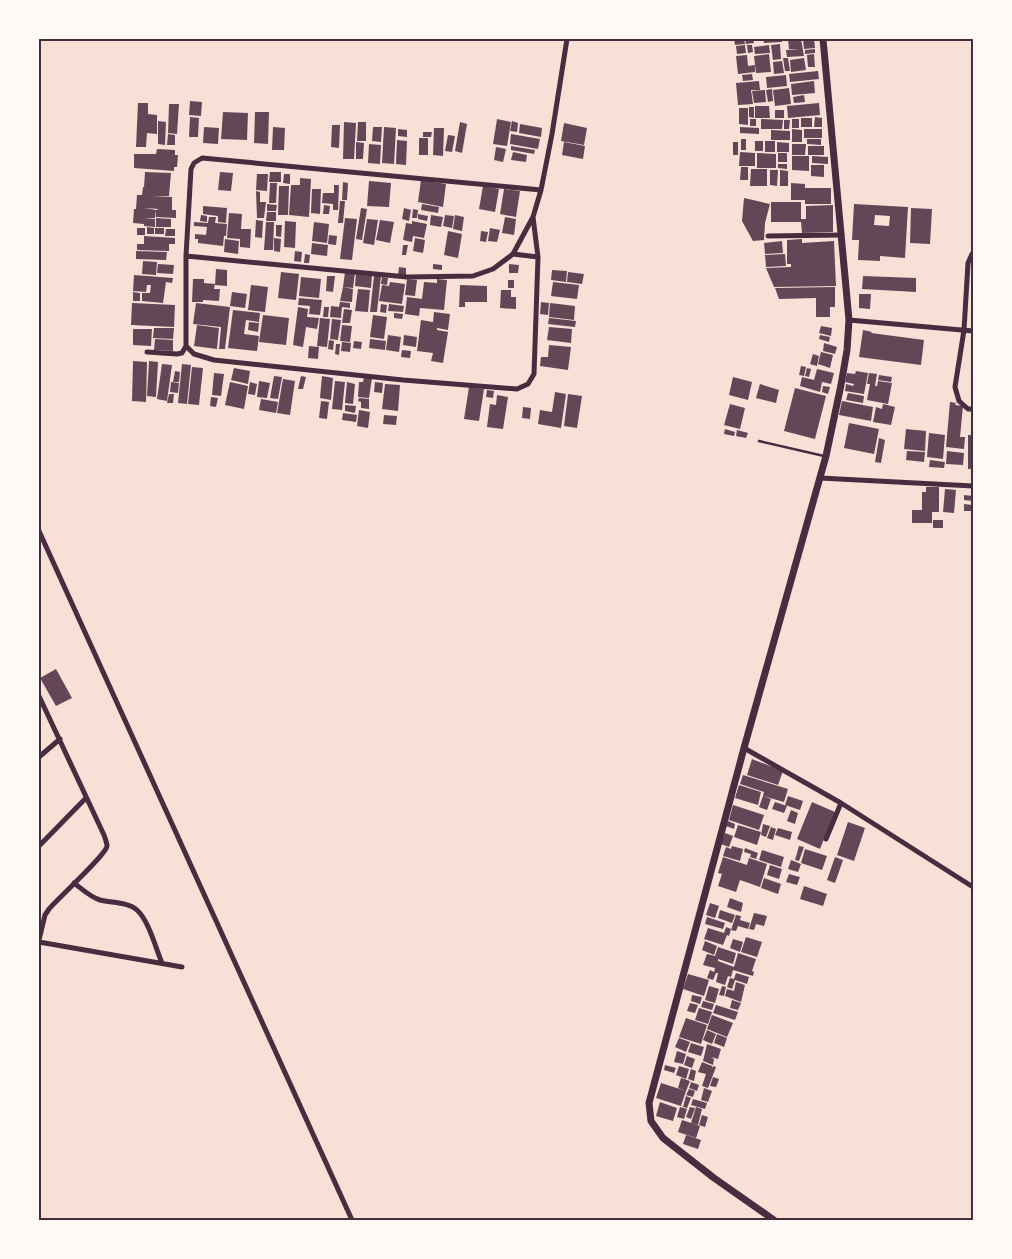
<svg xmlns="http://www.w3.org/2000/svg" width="1012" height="1259" font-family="'Nunito Sans',sans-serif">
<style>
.building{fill:#644757;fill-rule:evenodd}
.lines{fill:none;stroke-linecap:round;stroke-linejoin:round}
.service{stroke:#4a2c40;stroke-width:2.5}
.minor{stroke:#4a2c40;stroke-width:5}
.tertiary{stroke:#4a2c40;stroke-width:7}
.neatline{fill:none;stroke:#4a2c40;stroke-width:2}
</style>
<rect width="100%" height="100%" fill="#f7e1d7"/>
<!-- building -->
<path class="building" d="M734 39H744L745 44 735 45Z
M745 39H753L754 43 746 44Z
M763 39H782V42L764 43Z
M788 39H801L804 56 787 57 786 50 800 49H789Z
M803 39H814L815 48 804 49Z
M780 44 781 59 773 60 771 45Z
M745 45 746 53 737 54 736 46Z
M747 45H752L753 52 748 53Z
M769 45 770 53 755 54 754 47Z
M815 49V53L805 54V50Z
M769 54 771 72 756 73 754 56Z
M814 54 815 67H808L807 55Z
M747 55 748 66 755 65V72L738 74 736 56Z
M783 58H788L790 71H785Z
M804 58 806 70 791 72 790 60Z
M782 61 784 73 774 74 773 62Z
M818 71 819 79 790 82 789 74Z
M752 74 753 80 743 81 742 75Z
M786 75 787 86 767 88 766 77Z
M759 81 760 90H751L753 104 738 105 736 83Z
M814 81 815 93 792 95 791 84Z
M789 88 791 104 775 106 773 90Z
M772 89 773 101 768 102 766 90Z
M765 90 766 102 754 103 752 91Z
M804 95 805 102 794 103 793 97Z
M190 101 202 102 201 116 189 115Z
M138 103H148V114L157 115V134L147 133 146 147H136Z
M819 103 820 115 788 118 787 106Z
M169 104H179L177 134 168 133Z
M755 106H769L770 118H763L764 112 763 118H755Z
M749 107H754V118L749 117Z
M739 108H748V125L739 124Z
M775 110H784V118H775Z
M223 112 248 113 247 140 221 139Z
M255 112H269L268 144 254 143Z
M190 117 199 118 198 137H189Z
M815 117 822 118V127H814Z
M801 118H812V127H801Z
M497 119 511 122 507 146 493 144Z
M750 119H756V126H750Z
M761 119 783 120 782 129H761Z
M792 119H799V128H792Z
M784 120H790L789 129H784Z
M158 121 166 122 165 145 158 144Z
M512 121 518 123 517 132 510 131Z
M344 122 356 123 354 159H343Z
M358 122H366V141H357Z
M460 122 467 124 462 153 455 151Z
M564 123 587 128 584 145 561 141Z
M520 124 542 128 541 137 519 133Z
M332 125H340L339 148 331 147Z
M204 127 219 128 218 144 203 143Z
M273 127 285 128 284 150H272Z
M373 127H382L381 142 372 141Z
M384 127 396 128 394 164 382 163Z
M740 127 759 128V134L740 133Z
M434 128H444L443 156 433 155Z
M398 129 407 130V137L398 136Z
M792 129 802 130V142H792Z
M804 129H822V138H804Z
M771 130 790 131V140H771Z
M423 132H432L431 137H423Z
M168 134 175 135V145H167Z
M511 134 540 139 538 149 510 144Z
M448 135 455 136 452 152 445 151Z
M419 138H428V155H419Z
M741 139H746V150H741Z
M807 139H821V145L807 144Z
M397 140 407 141 406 165 396 164Z
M755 141H763V151H755Z
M765 141H775V152H765Z
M356 142 364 143 363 159H356Z
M564 142 585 146 583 159 562 155Z
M733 142H738V155H733Z
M777 142 789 143V152H777Z
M369 144 381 145 380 164 368 163Z
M792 144H806L805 155H792Z
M511 146 535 150 534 154 511 150Z
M808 146H824V155H808Z
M496 147 506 149 503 162 494 160Z
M157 149 175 150V155H178L177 167H174V171L134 168V154H156Z
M513 152 527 155 526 162 511 160Z
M740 152 755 153V166H739Z
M757 153 776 154V168H757Z
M778 153H787V162H778Z
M792 156H809V171L792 170Z
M812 156 828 157V164L812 163Z
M778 164H787V169L778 168Z
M811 165H824V177L811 176Z
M741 167H748V180H740Z
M751 169H767V186H750Z
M770 170H778L777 186 770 185Z
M780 170 788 171V186H780Z
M145 172 171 173 169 196H152L172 197V210H176V218L156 217V210L159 209 144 208 156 210 155 218H144L155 219V227L144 226V224L133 223 134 209H136L137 195H142L143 187H144Z
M220 172 233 173 231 191 218 190Z
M270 172H281V182H269Z
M257 174H268L267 191 256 190Z
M284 174H290V184L283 183Z
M300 178 311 179 309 217 289 215 291 185H300Z
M421 180 446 184 443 207 418 202Z
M369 181 391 183 389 207 367 206Z
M343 182 348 183 347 200H342Z
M270 183H277L276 203H269Z
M791 183 805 184V188H831V204H805V200H791Z
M334 185H339L338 210H333V204L322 203 323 193H334Z
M279 186H289L288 215H278Z
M483 186 499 189 495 212 479 209Z
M312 189H321L320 214 311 213Z
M504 189 520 191 516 217 500 214Z
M256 191 260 192V202H266L264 218H257Z
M744 198 770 204 765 223 764 240 753 241 742 221Z
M340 201H345L343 223H338Z
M771 202H801V219H806V206L833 205V232L802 233 801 222H771Z
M267 204 277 205 276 211H267Z
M422 204 439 207 438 213 421 210Z
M854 204 908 207 905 258 880 256V261L858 260 859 240H852ZM875 215 890 216 889 226 874 225Z
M324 205 330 206 329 214H323Z
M203 206 227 208 226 223 218 222V216L203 214Z
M361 208 367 209 362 240 356 239Z
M404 208 411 210 409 221 402 219Z
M911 208 932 209 930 244 910 243Z
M413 209 418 210 417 218H412Z
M267 212H276V221H266Z
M229 213 242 214 241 229H251L250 248 240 247V239L227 238Z
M418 214 428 216 427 221 418 219Z
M201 215 207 216V222L200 221Z
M431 215 443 217 441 227 430 225Z
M445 215 454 216 452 228 443 226Z
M455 215 464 217 462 231 453 229Z
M209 217H216L215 223 227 224 226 236H224L223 246 198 243V239H195V234L206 235 207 227 194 226V222L208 223Z
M505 217 516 219 514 235 502 233Z
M156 218 171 219V227H156Z
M345 218 357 219 352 260 340 259Z
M367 219 378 220 374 245 363 243Z
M256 220 263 221 262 238 255 237Z
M380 220 394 222 390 243 376 240Z
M285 221 296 222 295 248 284 247Z
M412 221 427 224 424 238 413 236 412 242 403 240 406 223 412 224Z
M266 222H274L273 250H264Z
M314 222 329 224 327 243 312 241Z
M276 225H282L281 237 276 236Z
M147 227 154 228V234H147Z
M137 228H145V235H137Z
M155 228H164V234H155Z
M490 228 500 230 497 242 488 241Z
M166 229H175V236H165Z
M448 231 462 234 458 258 444 255Z
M481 231 488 232 486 242 480 241Z
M329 235 337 236 336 245 328 244Z
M144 236 175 238V244H169V251L137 250V244H144Z
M274 238 281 239 280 252 274 251Z
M415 238 425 240 423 253 413 251Z
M225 239 239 241 238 254 224 252Z
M802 239V243L834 241 836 286 774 287 766 268 791 267V264H787V240Z
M782 241 783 253 765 254 764 243Z
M312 243 328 245 327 256 311 254Z
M403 245H408L406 255H402Z
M136 251 167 252 166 260 136 259Z
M295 251 302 252 301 262 294 261Z
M305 254 310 255 309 263H304Z
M785 254 786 266 766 267 765 255Z
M143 261 157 262 156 275 142 274Z
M158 264 174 265 173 274 157 273Z
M433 264 442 265V270L433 269Z
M509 264 519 265 518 273H509Z
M399 267 406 268V276L398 275Z
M216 269 227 270V286L215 285Z
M552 270 567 271 566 282 551 280Z
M281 272 299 274 296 300 278 298Z
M345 272 355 273 353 288 343 287Z
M568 272 584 274 582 284 567 282Z
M356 273 372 275 371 288 355 286Z
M134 275 173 278 172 283 166 282 163 303 142 301V293H150L151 285H147L146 292 133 291Z
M327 276H335L333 292 326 291Z
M374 276H381L377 312H370Z
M863 276 916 278V292L862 289Z
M301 277 321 279 319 298 299 296Z
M382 277 388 278 387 285 381 284Z
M193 279H204V283L215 284 214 289H220L219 301 203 300V302H192Z
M407 279 417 280 415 296 405 295Z
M437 279 447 280 444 310 420 308 419 316 405 314 407 297 422 299 424 282 437 283Z
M508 280H514V288H508Z
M390 282 405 284 402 304 379 301 382 285 389 286Z
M553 282 579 285 577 299 551 296Z
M251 285 268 287 265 312 248 310Z
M460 285 487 286V302H465V307H459Z
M343 287 353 289 352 302 340 301Z
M835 287V307H830V317H816V298L779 299 775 288Z
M358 289 370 290 368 312 355 311Z
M501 290H511V297H516V309L500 308Z
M133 292 140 293V301H133Z
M232 292 247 294 245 308 230 306Z
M859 294H871L870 309 859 308Z
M299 298 322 300 320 315 309 314 310 306 298 305Z
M340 302 350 303V308L342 307 341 318 330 317 331 306 339 307Z
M541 302 549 303 548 315 540 314Z
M132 303 175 305 174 327 131 325Z
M196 303 230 307 225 349H219L221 327 193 324Z
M550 303 575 306 574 320 549 317Z
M381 304 387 305 386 313 380 312Z
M389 304 404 306 403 312 388 311Z
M298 307 308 309 307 317 319 318 317 329 306 327 303 347 293 345Z
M324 307H329L328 317H323Z
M344 309 352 310 350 323H342Z
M233 310 260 313 259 322 246 320 244 334 259 336 257 351 228 348Z
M434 312 450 314 448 330 437 328V330L448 332 443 363 431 361 433 353 417 351 421 320 433 322Z
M394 313 403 314 402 319 394 318Z
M263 315 289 318 286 345 259 342Z
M373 315 387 317 384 339 370 337Z
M320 318 330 319 327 347 317 346Z
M549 318 576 321 575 327 548 324Z
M332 319 341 320 338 340 330 339Z
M249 322 259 323 258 332 248 330Z
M197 325 219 328 217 349 194 346Z
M342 325 352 326 350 342 340 341Z
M821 326 832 328 831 336 819 333Z
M549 327 572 329 571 343 547 340Z
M154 328H174L173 339 153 338Z
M133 329H152L151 346 133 345Z
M863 330 872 332 871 333 924 340 921 365 859 357Z
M388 335 401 337 399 352 386 350Z
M404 335 417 337 416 347 403 345Z
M820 335 830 337 829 342 819 339Z
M155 339 173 340V351L154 350Z
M370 339 386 341 385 350 369 348Z
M329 340 334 341 333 350 328 349Z
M354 341 362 342 361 349 353 348Z
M342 342 351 343 350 352 341 351Z
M824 343 837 347 835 354 823 351Z
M336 344H340L339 355 335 354Z
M549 345 571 347 568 370 540 366 541 357H548Z
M309 346 319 347 318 359 308 358Z
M402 350 411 351 410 358 401 357Z
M821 352 833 355 830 368 818 364Z
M813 354 819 356 817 366 810 364Z
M133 361 147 362 146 402 132 401Z
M149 361 158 362 156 397 147 396Z
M162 364 172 365 167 401 157 399Z
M182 364 191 365 187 404 178 403Z
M801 366 806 367 804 376 799 375Z
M192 367 203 368 199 405 188 404Z
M234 368 250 371 248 384 231 380Z
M807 368 811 369 809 377 805 376Z
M817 369 834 373 831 384 814 380Z
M175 371 180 372 179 382H173Z
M856 371 868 373 864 394 845 391 846 384 853 386 854 384 845 382 847 373 855 374Z
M214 373 224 374 221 396 212 395Z
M869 373 877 374 875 386H877L878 381 892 383 888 404 867 400 870 384H867Z
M879 375 892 377 891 382 878 380Z
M274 376 282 377 278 399 270 398Z
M301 376 306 377 303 389H298Z
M322 376 333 378 331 400 320 398Z
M364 377 372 378 369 398 358 397 359 382H363Z
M733 377 752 382 748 400 729 395Z
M802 377 822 382 820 392 800 386Z
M283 379 295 381 290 415 277 413Z
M259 381 270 383 267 398 257 397Z
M335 381 345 382 342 410 332 409Z
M171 382 179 383 178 393 170 392Z
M230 382 248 386 244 409 225 405Z
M250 382 257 384 255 395 248 394Z
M347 382 355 384 353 404 345 403Z
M375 382 383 383 382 393 374 392Z
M385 384 400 385 398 411 382 409Z
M760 384 779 390 776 403 756 398Z
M823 386 830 387 828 394 822 392Z
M469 387 484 389 479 421 464 419Z
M795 388 826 396 815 439 784 431Z
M487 390 494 391 493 398 486 397Z
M555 392 566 394 561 428 538 424 540 410 552 412Z
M848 393 864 396 863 403 846 400Z
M169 394H174L173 403H167Z
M568 394 582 396 577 428 564 426Z
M497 395 508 397 503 429 487 427 490 404 496 405Z
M211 397 218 398 216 407 210 406Z
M359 398 369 399V409L361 408V402L358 401Z
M261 399 278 402 276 413 259 410Z
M321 401 329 402 327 419 319 418Z
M842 401 873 407 871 421 839 415Z
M950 402 956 403 955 405 963 406 960 437H965L964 449 946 447Z
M730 404 745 408 740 429 724 425Z
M883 404 895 407 891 425 873 422 876 407 882 409Z
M345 405 356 406 355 413 345 411Z
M523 407 531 408 530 419 522 418Z
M359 410 370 412 368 428 357 426Z
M343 413 357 415 356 422 342 420Z
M384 415 397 416 396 425 383 424Z
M849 423 879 429 874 454 844 448Z
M725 429 735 432 734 436 724 434Z
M906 429 926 431 925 451 904 449Z
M737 430 748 433 746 438 736 436Z
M929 433 945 435 943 459 927 457Z
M968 435H973V469H968Z
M879 438 885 440 881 463 875 462Z
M907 451 925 452 924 462 906 460Z
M947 451 964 453 963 465 946 464Z
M930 460 945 462 944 468 929 467Z
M926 487H939V512H932V523H912V510H922V492H926Z
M945 489 956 490 954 513 943 512Z
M964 495 973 496V501L964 500Z
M964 504 973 505V511H964Z
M933 520H943V528H933Z
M56 669 72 698 56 706 40 678Z
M752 759 783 771 778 785 747 775Z
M743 775 788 789 784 802 763 796 764 792 740 784Z
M739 785 761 792 758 805 735 798Z
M763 796 771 799 767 810 759 807Z
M788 796 803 801 800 810 785 805Z
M775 802 787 806 784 813 772 809Z
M812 802 835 812 820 849 797 839Z
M733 805 764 815 759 830 729 820Z
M791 810 798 813 795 824 787 821Z
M728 821 735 824 734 829 726 826Z
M848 822 865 828 854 861 837 855Z
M763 824 770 826 766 837 761 835Z
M738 825 761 832 757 845 734 837Z
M771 827 776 829 773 840 767 838Z
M778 828 792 832 790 840 775 835Z
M725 833 733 836 729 847 721 844Z
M732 846 743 849 740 861 723 856 726 847 731 849Z
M799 846 804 847 799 861 795 860Z
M745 848 758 853 756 859 750 857 751 854 744 852Z
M805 849 827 856 822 870 801 863Z
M762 850 784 857 781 867 759 860Z
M723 857 747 865 749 858 767 864 760 887 740 880 736 892 718 886 722 874 718 873Z
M835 857 843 860 835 883 827 880Z
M791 860 801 864 798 872 788 869Z
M770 865 782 869 779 879 767 875Z
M789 874 800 877 797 885 786 882Z
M764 878 781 884 778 894 761 888Z
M804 886 827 894 823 906 800 899Z
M730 898 743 903 741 912 727 907Z
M710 903 719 906 715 918 706 915Z
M720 910 735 915 732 923 718 918Z
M754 913 767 916 764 926 756 924 754 930 749 929Z
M736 915 741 916 740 920 750 923 748 929 738 926 736 931 731 930Z
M707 917 725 923 723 929 705 924Z
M726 927 731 929 729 936 727 935 723 945 704 939 708 928 724 933Z
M746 937 762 942 757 957 741 952Z
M733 939 743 942 740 952 730 948Z
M705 941 717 946 714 955 702 950Z
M718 947 736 953 733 964 718 959V961L734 967 738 953 756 959 752 971 754 972 753 976 733 970 731 977 728 976 725 985 716 982 718 973H716L713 980 707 978 710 970 714 972 715 968 703 965 707 954 715 956Z
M736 973 749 977 747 984 735 980 732 989 727 987 730 978 734 979Z
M688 974 709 980 704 996 683 989Z
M736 982 745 985 741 1002 725 996 727 989 734 991Z
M709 986 719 989 715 1003 705 1000Z
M722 986 726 987 724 996 719 995Z
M692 995 702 997 700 1004 691 1001Z
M732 1000 741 1003 738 1010 730 1008Z
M703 1001 714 1004 712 1010 701 1007Z
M690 1003 698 1005 695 1013 687 1011Z
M716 1005 738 1012 735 1020 713 1013Z
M699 1008 712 1012 708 1024 695 1020Z
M712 1015 733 1023 727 1037 707 1029Z
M686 1018 707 1025 701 1044 679 1037Z
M707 1030 716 1034 712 1044 703 1040Z
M717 1034 727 1038 724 1047 714 1043Z
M679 1038 690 1042 686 1052 675 1047Z
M691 1043 704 1047 701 1056 688 1052Z
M707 1044 721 1049 718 1059 711 1057 714 1059 713 1065 703 1061Z
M677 1051 686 1054 683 1064 674 1062Z
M687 1056 695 1059 692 1068 684 1065Z
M702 1062 712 1066V1068L713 1066 716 1067 708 1088 702 1086 706 1074 698 1072Z
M665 1065 676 1068 674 1073 664 1070Z
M679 1066 689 1069 686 1079 676 1075Z
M691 1069 696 1071 694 1081 688 1079Z
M713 1077 719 1079 716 1087 710 1086Z
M681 1078 690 1081 686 1091 678 1088Z
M691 1082 699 1085 697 1091 689 1088Z
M661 1083 686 1091 681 1106 656 1098Z
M704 1088 712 1091 708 1102 701 1100Z
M689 1089 695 1091 693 1097 686 1095Z
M686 1096 691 1098 687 1108 683 1107Z
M693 1099 707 1103 705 1109 691 1105Z
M660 1102 677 1108 673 1121 656 1116Z
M680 1107 687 1109 684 1119 677 1117Z
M690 1107 695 1108 691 1119 686 1117Z
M696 1107 702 1109 698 1125 691 1123Z
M702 1115 708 1117 705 1127 699 1125Z
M682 1120 700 1126 696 1138 678 1132Z
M686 1135 701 1140 698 1149 683 1144Z"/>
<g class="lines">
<!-- service -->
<path class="service" d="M759 441 824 456"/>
<!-- minor -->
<path class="minor" d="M768 236 842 235
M513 254 538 257
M973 254H972L968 263 964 330 955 387 959 401 968 409H973
M186 256 407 277 473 276 493 269 513 254 533 217
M849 320 973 331
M186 346 194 354 214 360 403 380 517 389 528 384 534 374 538 257 533 217 541 190 552 134 567 39
M186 346V256L191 169 194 163 202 158 541 190
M147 352 177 354 182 353 186 346
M820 478 973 486
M39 531 352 1220
M39 696 104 835C105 838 107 843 107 846 106 855 57 899 49 909L45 915 39 940
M744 748 841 803 973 887
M39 757 60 739
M826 839 841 803
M39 846 86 798
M74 883C82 889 90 897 100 900 112 903 128 902 137 910 149 921 156 949 162 963
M39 942 182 967"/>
<!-- tertiary -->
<path class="tertiary" d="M774 1220 714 1178 663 1138 651 1121 649 1103 744 748 826 456 841 385 847 350 849 320 823 39"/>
</g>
<!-- border -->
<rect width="1012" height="1259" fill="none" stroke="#fffaf5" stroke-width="80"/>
<rect x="40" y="40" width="932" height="1179" class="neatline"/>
</svg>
